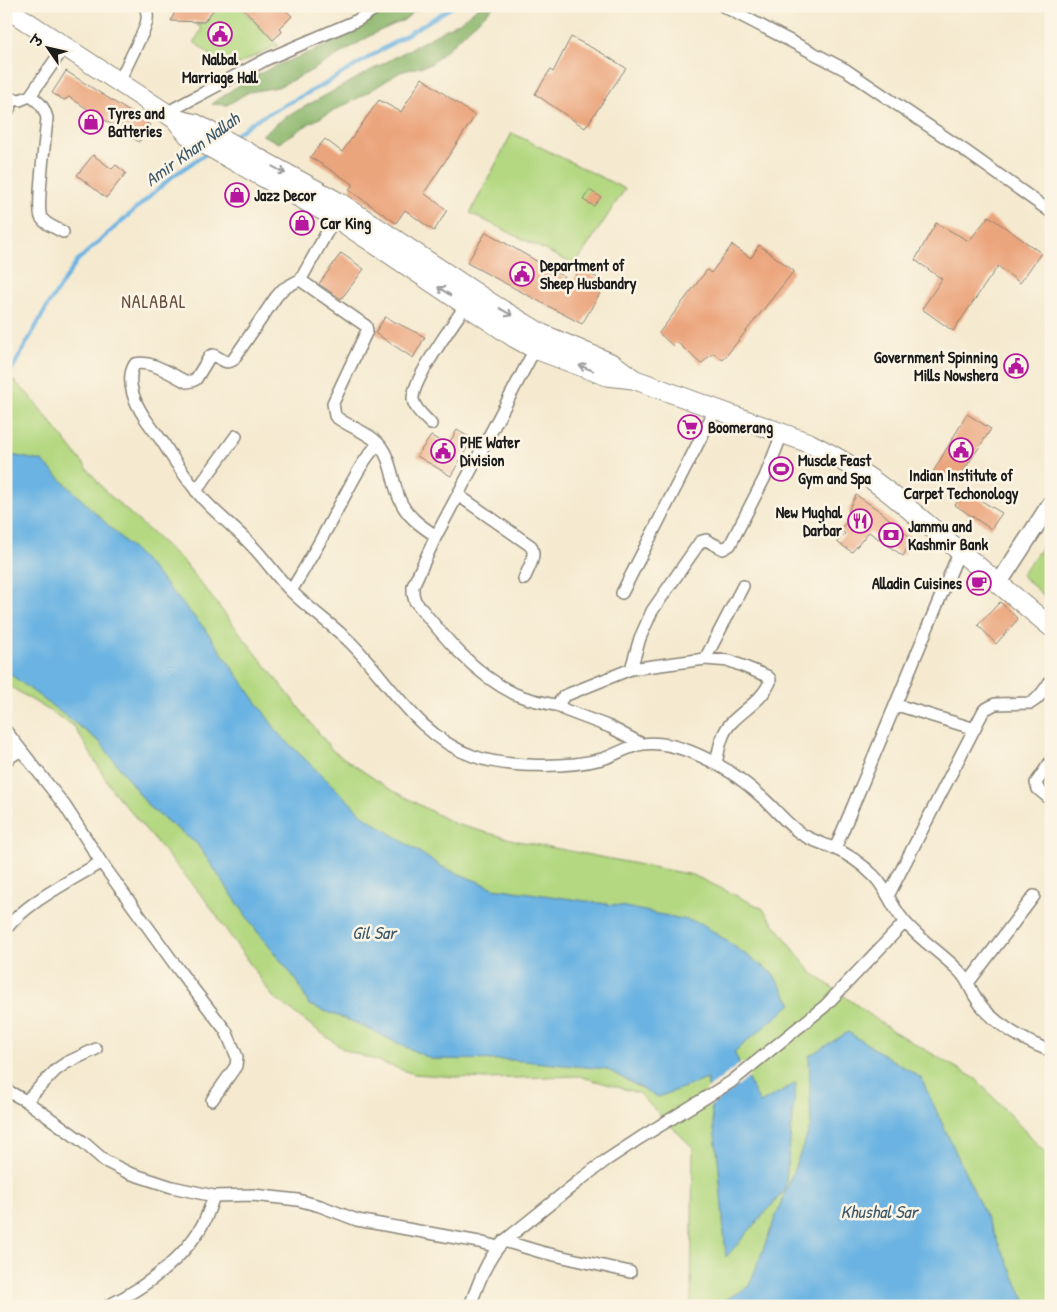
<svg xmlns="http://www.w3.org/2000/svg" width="1057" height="1312" font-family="'Patrick Hand','Playpen Sans Deva',sans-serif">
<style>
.green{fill:#b4d881;stroke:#687a4e}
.forest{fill:#8fb86f;stroke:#566a46}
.water{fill:#6bb3e2;stroke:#44687f}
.pier{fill:#f5ead0}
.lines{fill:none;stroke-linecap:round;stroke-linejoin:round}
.stream{stroke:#6bb3e2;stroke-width:4}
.building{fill:#eba57d}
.minor-casing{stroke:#888376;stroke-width:14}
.tertiary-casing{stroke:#888376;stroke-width:16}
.secondary-casing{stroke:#888376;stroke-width:19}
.trunk-casing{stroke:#888376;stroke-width:21}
.minor{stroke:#fff;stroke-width:11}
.tertiary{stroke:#fff;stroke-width:14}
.secondary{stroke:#fff;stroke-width:16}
.trunk{stroke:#fff;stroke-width:19}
.oneway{stroke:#999}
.labels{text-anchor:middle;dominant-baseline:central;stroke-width:5;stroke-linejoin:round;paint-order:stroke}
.poi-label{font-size:16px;font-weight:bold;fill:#1c1c1c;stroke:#fcf5e5;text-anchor:start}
.water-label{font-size:18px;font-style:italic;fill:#3c586b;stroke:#fcf5e5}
.neighbourhood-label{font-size:18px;letter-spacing:1px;fill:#644c3e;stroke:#fcf5e5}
</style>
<rect width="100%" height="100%" fill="#fcf5e5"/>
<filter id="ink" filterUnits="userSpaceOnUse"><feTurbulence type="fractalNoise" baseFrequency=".02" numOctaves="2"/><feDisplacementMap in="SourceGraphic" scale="10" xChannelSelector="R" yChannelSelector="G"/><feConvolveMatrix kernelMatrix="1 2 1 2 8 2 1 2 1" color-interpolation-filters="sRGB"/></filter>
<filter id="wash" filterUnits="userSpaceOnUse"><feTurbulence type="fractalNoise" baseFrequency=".0096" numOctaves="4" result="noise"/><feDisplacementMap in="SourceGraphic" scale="20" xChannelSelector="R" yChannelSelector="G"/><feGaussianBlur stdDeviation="1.12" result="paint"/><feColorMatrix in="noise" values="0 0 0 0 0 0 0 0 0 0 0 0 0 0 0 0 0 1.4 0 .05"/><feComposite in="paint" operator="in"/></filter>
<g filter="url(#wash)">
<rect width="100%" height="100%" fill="#f5ead0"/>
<!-- green -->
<path class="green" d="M219 6H239L278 45 228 69 194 42 202 29 196 24H205Z
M512 133 625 189 575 265 470 213Z
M6 373 30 396 105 491 184 562 333 751 388 788 455 824 518 841 693 875 762 908 811 972 891 1030 976 1079 1051 1159V1306H691L693 1148 638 1093 579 1076 485 1079 414 1074 343 1049 273 997 204 898 113 791 74 726 6 684Z
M1051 535V602L1021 575Z"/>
<!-- forest -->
<path class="forest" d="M392 6H421L404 20 377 32 307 73 278 87 249 92 227 105 212 104 242 83 271 68 326 46Z
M480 6H494L431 64 400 72 364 95 310 123 279 143 262 135 284 118 461 21Z"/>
<!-- water -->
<path class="water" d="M6 454 42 461 145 561 205 629 279 734 364 816 442 867 494 888 621 906 701 923 772 973 792 1004 734 1052 760 1103 796 1083 785 1190 726 1257 718 1158 707 1079 658 1097 606 1069 512 1060 431 1059 356 1023 309 1005 297 981 256 930 197 844 150 808 100 742 6 671Z
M848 1032 921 1078 1025 1300 1026 1306H715L749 1286 811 1125 809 1056Z"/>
<!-- pier -->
<path class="pier" d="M742 1062 750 1077 708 1108 706 1090Z"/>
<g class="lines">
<!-- stream -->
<path class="stream" d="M232 137 254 121 325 84 454 6
M6 380 48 305 78 260 173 176 207 153"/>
</g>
<g id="blocks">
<!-- building -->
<path class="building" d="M177 6H216L204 22 171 21Z
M241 6H281L292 16 280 28 282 32 273 40Z
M571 37 600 52 626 68 585 128 535 94 550 70 553 72Z
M66 71 150 125 139 142 69 97 64 100 52 93Z
M422 78 475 116 424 193 447 210 434 231 405 210 396 223 349 190 353 184 310 157 325 139 342 152 379 100 401 112Z
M93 155 112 169 116 165 126 173 106 198 77 175Z
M589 190 601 197 594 206 583 200Z
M989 216 1041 253 1020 283 998 266 953 331 922 309 942 279 915 260 936 223 969 241Z
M486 232 573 282 580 268 606 283 582 324 467 263Z
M732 245 751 258 759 245 794 271 723 360 713 353 701 364 677 342 673 346 659 333 707 270 711 273Z
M341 253 364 269 341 299 319 284Z
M385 317 425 337 413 358 375 333Z
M967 414 991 429 955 484 933 472Z
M457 430 472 439 451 476 417 456 431 436 448 445Z
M965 491 1002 513 991 529 955 505Z
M856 495 880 511 912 539 903 556 869 532 852 552 837 542 845 534 840 529 854 514 848 511Z
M1000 602 1018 619 996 644 978 625Z"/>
</g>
</g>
<g filter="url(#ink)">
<use href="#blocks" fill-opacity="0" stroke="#888376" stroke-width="1"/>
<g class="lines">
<!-- minor casing -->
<g class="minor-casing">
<path id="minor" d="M723 6 846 70 964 150 1051 212
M119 82 144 30C147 22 149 15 145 6
M30 96C40 102 44 107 47 118 46 134 36 207 41 217 44 224 56 228 63 232
M6 98 20 100 30 96 65 46
M166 113 267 59 358 20 379 6
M6 115 13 100
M337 214 301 279 303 282 366 326 367 331 364 337 333 403 335 416C348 427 366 431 378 443 391 457 392 480 399 498 406 516 421 526 436 536
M301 279 283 289 276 297 233 360C225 365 221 358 213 355L210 356 196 379 192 381 187 382C172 375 152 360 135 364 129 373 130 384 133 394 138 411 151 427 162 441 175 462 189 483 205 501 221 518 240 532 255 549 267 562 278 578 291 591 310 610 333 625 352 644 390 683 419 737 473 756 506 768 568 768 602 759 616 755 628 746 643 744 671 740 706 757 730 772 742 780 753 789 764 799 776 810 786 823 800 833 810 840 822 843 833 848 848 854 863 865 874 876 887 889 892 908 905 922 921 941 943 954 960 972 968 980 970 989 976 998 990 1022 1026 1042 1051 1051
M535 349 436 536 413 586V594L415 601C443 636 474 674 515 694 529 700 545 703 560 706
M431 424C425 417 414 409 413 399 412 380 454 323 466 305
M196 491 236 436
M458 495 531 546C537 556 528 569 524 579
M291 591C308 563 324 535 339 506 351 485 361 462 378 444
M622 593 716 408
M705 659 743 586
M631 669 640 638 652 611 700 542 706 540 723 549 730 545 765 477 782 434
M897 705 975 729
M6 731 65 806 101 862 181 973 226 1031 237 1057 236 1066 212 1100
M642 744 610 727 565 710 560 706V701L564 696 631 669 705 659 730 661 767 676 770 679V682C762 700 746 708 733 721 721 732 719 749 716 764
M6 760 21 750
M1051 761 1036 783 1038 789 1051 800
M835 849 960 550
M888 896 984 710 995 704 1031 703C1040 698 1045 689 1051 680
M6 929C28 901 71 881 101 862
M968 983 1034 896
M6 1090 26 1101 83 1142 105 1161 129 1173 172 1187 214 1196 253 1195 298 1200 320 1206 357 1220 479 1242 498 1247
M26 1101 56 1070 66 1063 96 1049
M504 1241 541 1252 630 1272
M108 1306C145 1287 184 1259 204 1222 208 1214 211 1204 214 1196
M470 1306C478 1284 487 1258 504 1241L580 1180 605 1161 640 1138 731 1082 825 1006 905 922"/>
</g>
<!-- tertiary casing -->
<g class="tertiary-casing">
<path id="tertiary" d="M1049 6 1051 7"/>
</g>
<!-- secondary casing -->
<g class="secondary-casing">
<path id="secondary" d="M999 583 1051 503"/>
</g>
<!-- trunk casing -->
<g class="trunk-casing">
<path id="trunk" d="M6 8 166 113 175 119 196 124 340 203 494 305 542 334 613 364 632 378
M175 119 188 135 336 218 515 338 535 349 607 376 633 379 809 443C838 457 866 474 891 494L1051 627"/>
</g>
<!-- minor -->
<use href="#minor" class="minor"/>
<!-- tertiary -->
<use href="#tertiary" class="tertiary"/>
<!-- secondary -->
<use href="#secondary" class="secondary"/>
<!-- trunk -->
<use href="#trunk" class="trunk"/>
</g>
<!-- one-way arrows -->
<defs><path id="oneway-shaft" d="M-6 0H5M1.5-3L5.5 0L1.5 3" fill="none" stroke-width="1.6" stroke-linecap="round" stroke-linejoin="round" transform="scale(1.25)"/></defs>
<g class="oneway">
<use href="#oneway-shaft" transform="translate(279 170) rotate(29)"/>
<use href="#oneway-shaft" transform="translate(444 291) rotate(-147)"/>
<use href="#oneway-shaft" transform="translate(506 312) rotate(31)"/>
<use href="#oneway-shaft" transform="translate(586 368) rotate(-159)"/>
</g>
</g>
<!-- icons -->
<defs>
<g id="civic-ring" transform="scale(1.25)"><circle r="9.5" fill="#fcf5e5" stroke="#b5179e" stroke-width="1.5"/><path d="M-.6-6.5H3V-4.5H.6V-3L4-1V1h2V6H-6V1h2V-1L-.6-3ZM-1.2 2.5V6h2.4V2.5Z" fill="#b5179e"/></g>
<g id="shop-ring" transform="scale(1.25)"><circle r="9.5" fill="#fcf5e5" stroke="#b5179e" stroke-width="1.5"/><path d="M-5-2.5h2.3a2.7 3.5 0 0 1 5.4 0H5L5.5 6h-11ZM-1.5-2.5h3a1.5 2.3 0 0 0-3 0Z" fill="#b5179e"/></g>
<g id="supermarket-ring" transform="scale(1.25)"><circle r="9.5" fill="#fcf5e5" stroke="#b5179e" stroke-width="1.5"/><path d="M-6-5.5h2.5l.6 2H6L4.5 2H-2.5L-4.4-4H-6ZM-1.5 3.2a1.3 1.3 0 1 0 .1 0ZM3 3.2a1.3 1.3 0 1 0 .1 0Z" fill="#b5179e"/></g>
<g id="stadium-ring" transform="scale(1.25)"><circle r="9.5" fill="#fcf5e5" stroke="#b5179e" stroke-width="1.5"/><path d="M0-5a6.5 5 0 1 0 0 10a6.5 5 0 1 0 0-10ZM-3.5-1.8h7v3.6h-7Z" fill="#b5179e"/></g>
<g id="restaurant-ring" transform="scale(1.25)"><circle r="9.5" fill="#fcf5e5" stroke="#b5179e" stroke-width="1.5"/><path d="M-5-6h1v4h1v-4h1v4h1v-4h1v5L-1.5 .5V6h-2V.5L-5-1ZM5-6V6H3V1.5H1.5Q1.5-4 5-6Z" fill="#b5179e"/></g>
<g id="bank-ring" transform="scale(1.25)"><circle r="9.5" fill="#fcf5e5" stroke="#b5179e" stroke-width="1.5"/><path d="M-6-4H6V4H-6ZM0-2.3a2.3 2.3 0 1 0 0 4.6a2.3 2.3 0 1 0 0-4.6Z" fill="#b5179e"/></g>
<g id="cafe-ring" transform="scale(1.25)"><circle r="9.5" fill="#fcf5e5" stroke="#b5179e" stroke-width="1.5"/><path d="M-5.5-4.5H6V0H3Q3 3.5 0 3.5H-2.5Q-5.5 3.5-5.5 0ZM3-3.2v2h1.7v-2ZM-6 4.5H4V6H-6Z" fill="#b5179e"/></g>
</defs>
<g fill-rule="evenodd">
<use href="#civic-ring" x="220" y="34"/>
<use href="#shop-ring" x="91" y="122"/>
<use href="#shop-ring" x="237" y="195"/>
<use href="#shop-ring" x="302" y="223"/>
<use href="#civic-ring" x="522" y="274"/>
<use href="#civic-ring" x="1016" y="366"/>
<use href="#supermarket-ring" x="690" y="427"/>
<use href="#civic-ring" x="961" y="450"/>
<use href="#civic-ring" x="443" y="451"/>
<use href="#stadium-ring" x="781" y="469"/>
<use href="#restaurant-ring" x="860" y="521"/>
<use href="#bank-ring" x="891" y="535"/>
<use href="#cafe-ring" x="979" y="583"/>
</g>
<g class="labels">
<!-- poi labels -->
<g class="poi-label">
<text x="220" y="59" text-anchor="middle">Nalbal<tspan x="220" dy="18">Marriage Hall</tspan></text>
<text x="108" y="113">Tyres and<tspan x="108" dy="18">Batteries</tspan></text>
<text x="254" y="195">Jazz Decor</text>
<text x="320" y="223">Car King</text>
<text x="540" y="265">Department of<tspan x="540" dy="18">Sheep Husbandry</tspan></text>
<text x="998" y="357" text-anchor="end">Government Spinning<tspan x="998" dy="18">Mills Nowshera</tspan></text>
<text x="708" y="427">Boomerang</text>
<text x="460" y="442">PHE Water<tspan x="460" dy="18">Division</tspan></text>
<text x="798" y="460">Muscle Feast<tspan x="798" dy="18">Gym and Spa</tspan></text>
<text x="961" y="475" text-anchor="middle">Indian Institute of<tspan x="961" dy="18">Carpet Techonology</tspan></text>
<text x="842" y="512" text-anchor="end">New Mughal<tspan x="842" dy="18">Darbar</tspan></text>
<text x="908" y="526">Jammu and<tspan x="908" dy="18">Kashmir Bank</tspan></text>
<text x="962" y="583" text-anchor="end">Alladin Cuisines</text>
</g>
<!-- water labels -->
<g class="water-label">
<text transform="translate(192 149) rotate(-36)">Amir Khan Nallah</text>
<text x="374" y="932">Gil Sar</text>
<text x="879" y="1211">Khushal Sar</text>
</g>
<!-- neighbourhood labels -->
<g class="neighbourhood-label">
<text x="154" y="301">NALABAL</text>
</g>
</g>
<!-- margin -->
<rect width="1057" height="1312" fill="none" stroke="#fcf5e5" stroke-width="25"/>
<!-- north arrow -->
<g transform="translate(48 48) rotate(304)" stroke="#fcf5e5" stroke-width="4" paint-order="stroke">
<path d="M0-4L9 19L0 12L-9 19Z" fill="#1c1c1c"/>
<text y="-8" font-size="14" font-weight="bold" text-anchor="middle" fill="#1c1c1c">उ</text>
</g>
</svg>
